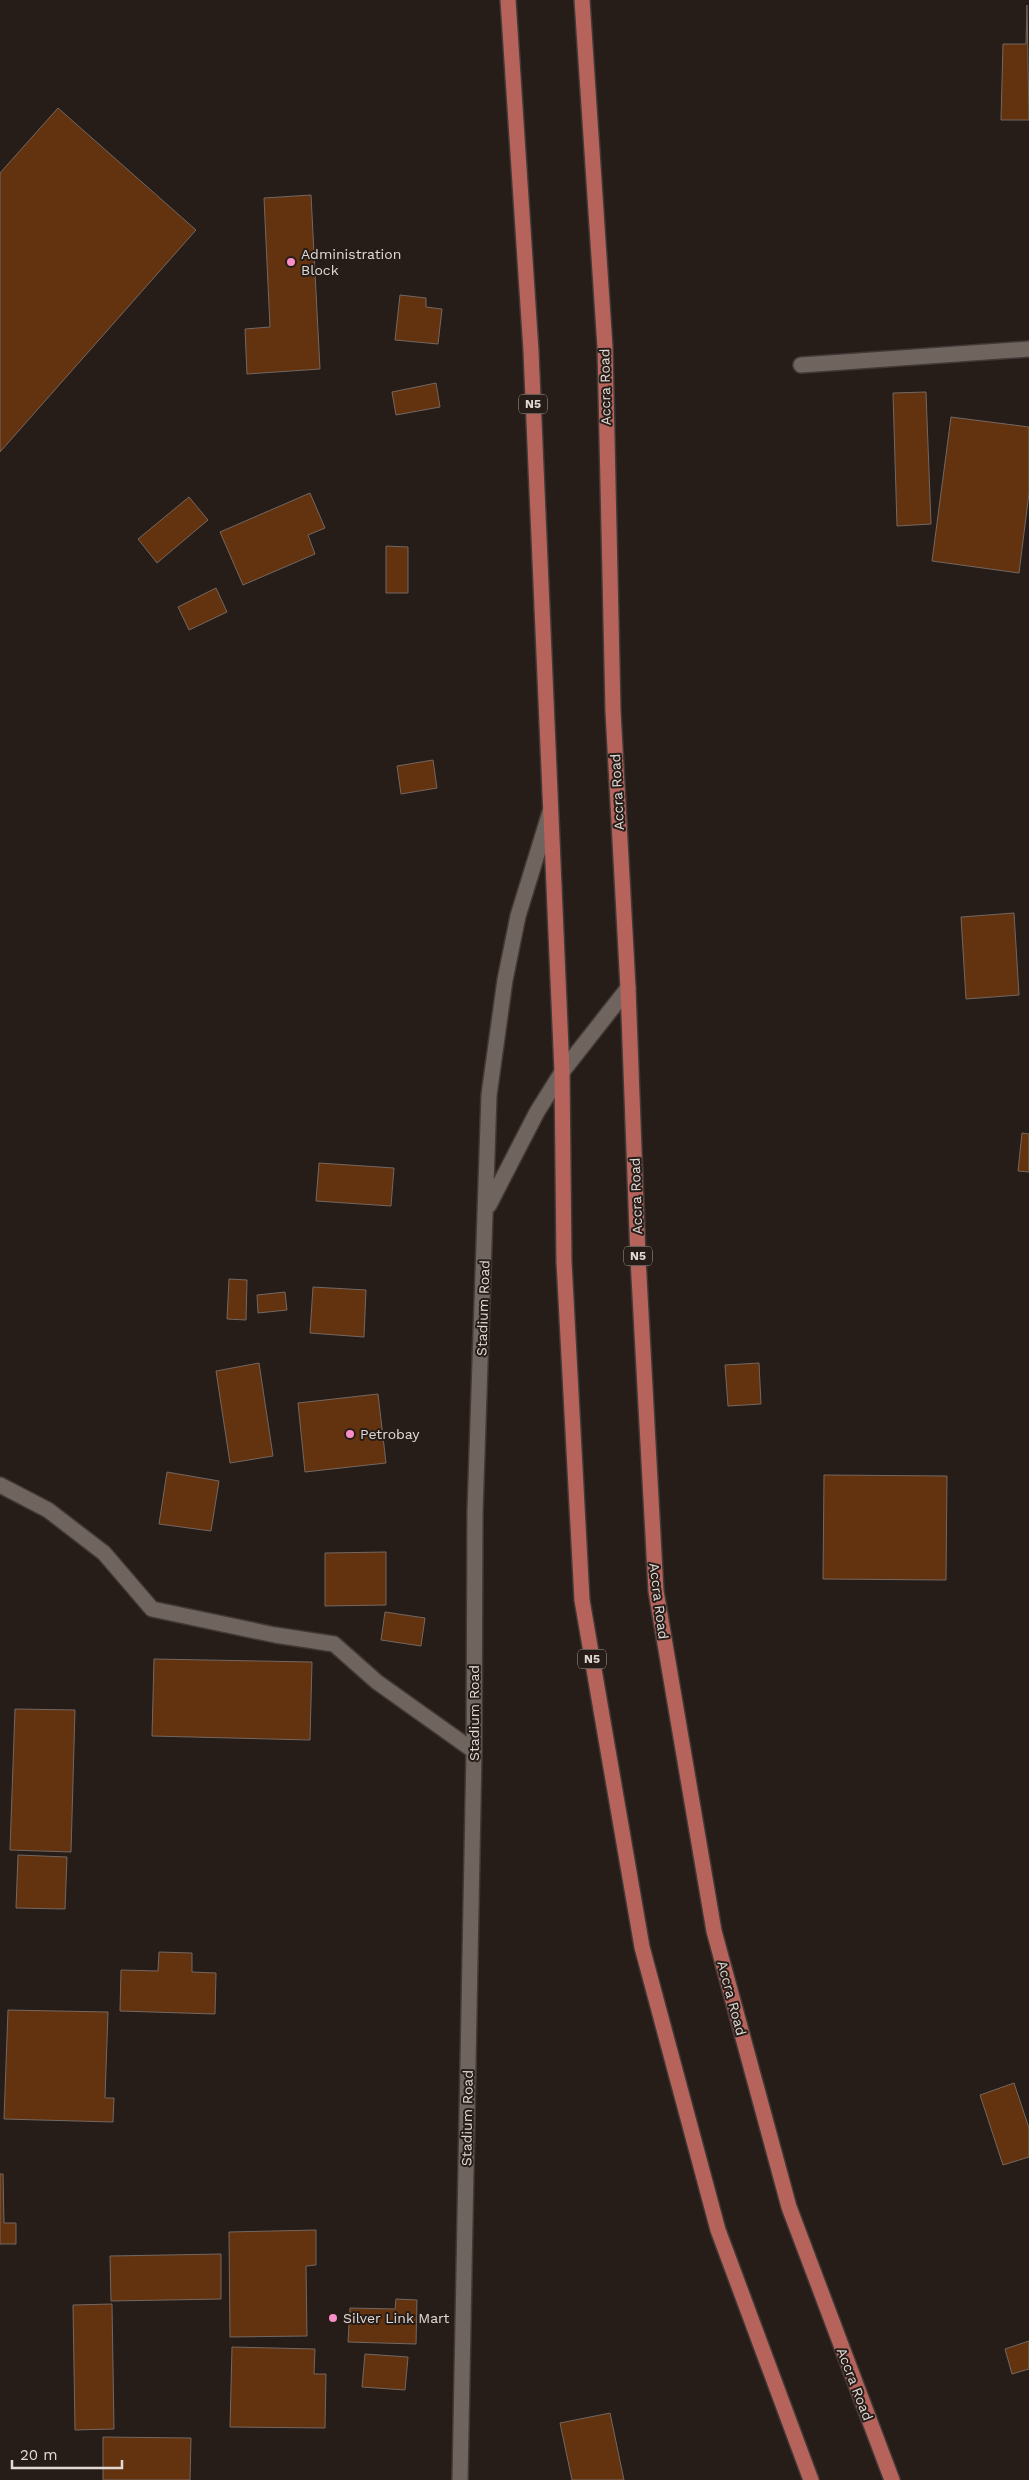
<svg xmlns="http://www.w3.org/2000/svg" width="1029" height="2480" font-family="'Work Sans',sans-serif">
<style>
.building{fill:#633310;stroke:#736761}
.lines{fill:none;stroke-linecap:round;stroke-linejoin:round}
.minor-casing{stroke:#413936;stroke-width:18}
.secondary-casing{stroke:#413936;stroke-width:18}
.primary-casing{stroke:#413936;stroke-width:18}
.minor{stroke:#6f645e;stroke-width:15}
.secondary{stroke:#6f645e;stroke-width:15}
.primary{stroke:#b6635c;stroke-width:15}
.poi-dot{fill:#fa8fc7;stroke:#271d18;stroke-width:2}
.labels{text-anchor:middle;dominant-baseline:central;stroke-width:4;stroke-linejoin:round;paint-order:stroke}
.shield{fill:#271d18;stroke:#a8a19c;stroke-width:1}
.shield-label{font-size:12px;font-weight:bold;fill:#e0d9d5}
.poi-label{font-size:14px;fill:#e0d9d5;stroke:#271d18;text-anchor:start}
.street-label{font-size:14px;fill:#e0d9d5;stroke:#271d18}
</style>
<rect width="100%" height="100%" fill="#271d18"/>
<!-- building -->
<path class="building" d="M1027 5 1029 120H1001L1003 44H1026Z
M58 108 196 230 0 452V173Z
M311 195 320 369 247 374 245 329 270 327 264 198Z
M400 295 426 298V307L442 309 438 344 395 340Z
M436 383 440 407 396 415 392 392Z
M926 392 931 524 897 526 893 393Z
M951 417 1029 427V493L1019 573 932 561Z
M310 493 325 528 308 535 315 554 243 585 220 532Z
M189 497 208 520 157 563 138 539Z
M386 546 408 547V593H386Z
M216 588 227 612 189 630 178 607Z
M433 760 437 788 401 794 397 766Z
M1014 913 1019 995 966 999 961 917Z
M1022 1133 1029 1134V1172L1018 1171Z
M319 1163 394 1168 391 1206 316 1201Z
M229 1279 247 1280 246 1320 227 1319Z
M313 1287 366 1290 364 1337 310 1333Z
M285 1292 287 1310 258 1313 257 1295Z
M259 1363 273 1456 230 1463 216 1371Z
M759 1363 761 1404 728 1406 725 1365Z
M378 1394 386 1463 305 1472 298 1403Z
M167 1472 219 1481 211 1531 159 1524Z
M824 1475 947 1476 946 1580 823 1579Z
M386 1552V1605L325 1606V1553Z
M385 1612 425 1618 421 1646 381 1640Z
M154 1659 312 1662 310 1740 152 1736Z
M15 1709 75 1710 71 1852 10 1850Z
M18 1855 67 1857 65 1909 16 1908Z
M159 1952 192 1953V1972L216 1973 215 2014 120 2011 121 1970 158 1971Z
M8 2010 108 2012 105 2098H114L113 2122 4 2119Z
M1014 2083 1029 2128V2157L1003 2165 980 2095Z
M0 2174H3L4 2223H16V2244H0Z
M316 2230V2265L306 2266 307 2336 230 2337 229 2232Z
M221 2254V2299L111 2301 110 2256Z
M396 2299 417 2300 416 2344 348 2342 350 2308 395 2309Z
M112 2304 114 2429 75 2430 73 2305Z
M1029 2341V2369L1012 2374 1005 2349Z
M232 2347 315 2349 314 2374H326L325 2428 230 2427Z
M365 2354 408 2357 405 2390 362 2387Z
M610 2413 624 2480H572L560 2423Z
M103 2437 191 2438 190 2480H103Z"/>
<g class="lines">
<!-- minor casing -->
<g class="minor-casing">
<path id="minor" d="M801 365 1029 349
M0 1485 48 1510 104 1553 152 1609 275 1635 334 1644 377 1682 474 1751"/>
</g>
<!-- secondary casing -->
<g class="secondary-casing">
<path id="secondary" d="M489 1205 537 1112 562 1072 628 988
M460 2480 474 1751 475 1512 489 1095 505 980 518 916 550 812"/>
</g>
<!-- primary casing -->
<g class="primary-casing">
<path id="primary" d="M508 0 531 351 562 1072 564 1262 582 1600 642 1947 718 2230 811 2480
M582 0 605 347 613 711 628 988 638 1258 656 1591 714 1931 789 2207 892 2480"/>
</g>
<!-- minor -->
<use href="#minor" class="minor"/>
<!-- secondary -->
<use href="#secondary" class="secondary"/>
<!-- primary -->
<use href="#primary" class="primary"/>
</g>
<!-- markers -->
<g class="poi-dot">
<circle cx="291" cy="262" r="5"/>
<circle cx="350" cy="1434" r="5"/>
<circle cx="333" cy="2318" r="5"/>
</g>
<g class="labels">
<!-- shield labels -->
<g class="shield">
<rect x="519" y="394.5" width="28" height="19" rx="4"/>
<rect x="624" y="1246.5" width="28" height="19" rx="4"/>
<rect x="578" y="1649.5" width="28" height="19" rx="4"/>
</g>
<g class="shield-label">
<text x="533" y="404">N5</text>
<text x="638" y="1256">N5</text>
<text x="592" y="1659">N5</text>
</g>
<!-- poi labels -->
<g class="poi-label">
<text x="301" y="254">Administration<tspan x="301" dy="16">Block</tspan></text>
<text x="360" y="1434">Petrobay</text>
<text x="343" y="2318">Silver Link Mart</text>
</g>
<!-- street labels -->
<g class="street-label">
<text transform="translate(605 387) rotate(-91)">Accra Road</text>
<text transform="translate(617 792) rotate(-93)">Accra Road</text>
<text transform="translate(636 1196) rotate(-92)">Accra Road</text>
<text transform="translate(483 1308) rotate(-88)">Stadium Road</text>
<text transform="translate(659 1601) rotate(83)">Accra Road</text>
<text transform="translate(474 1713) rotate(-90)">Stadium Road</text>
<text transform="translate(732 1998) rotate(75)">Accra Road</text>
<text transform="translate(467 2118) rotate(-89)">Stadium Road</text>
<text transform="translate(855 2384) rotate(69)">Accra Road</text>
</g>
</g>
<!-- scale -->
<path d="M12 2460v8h110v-8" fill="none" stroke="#e0d9d5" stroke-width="2.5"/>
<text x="20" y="2460" font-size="15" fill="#e0d9d5" stroke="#271d18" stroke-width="4" paint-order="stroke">20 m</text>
</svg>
